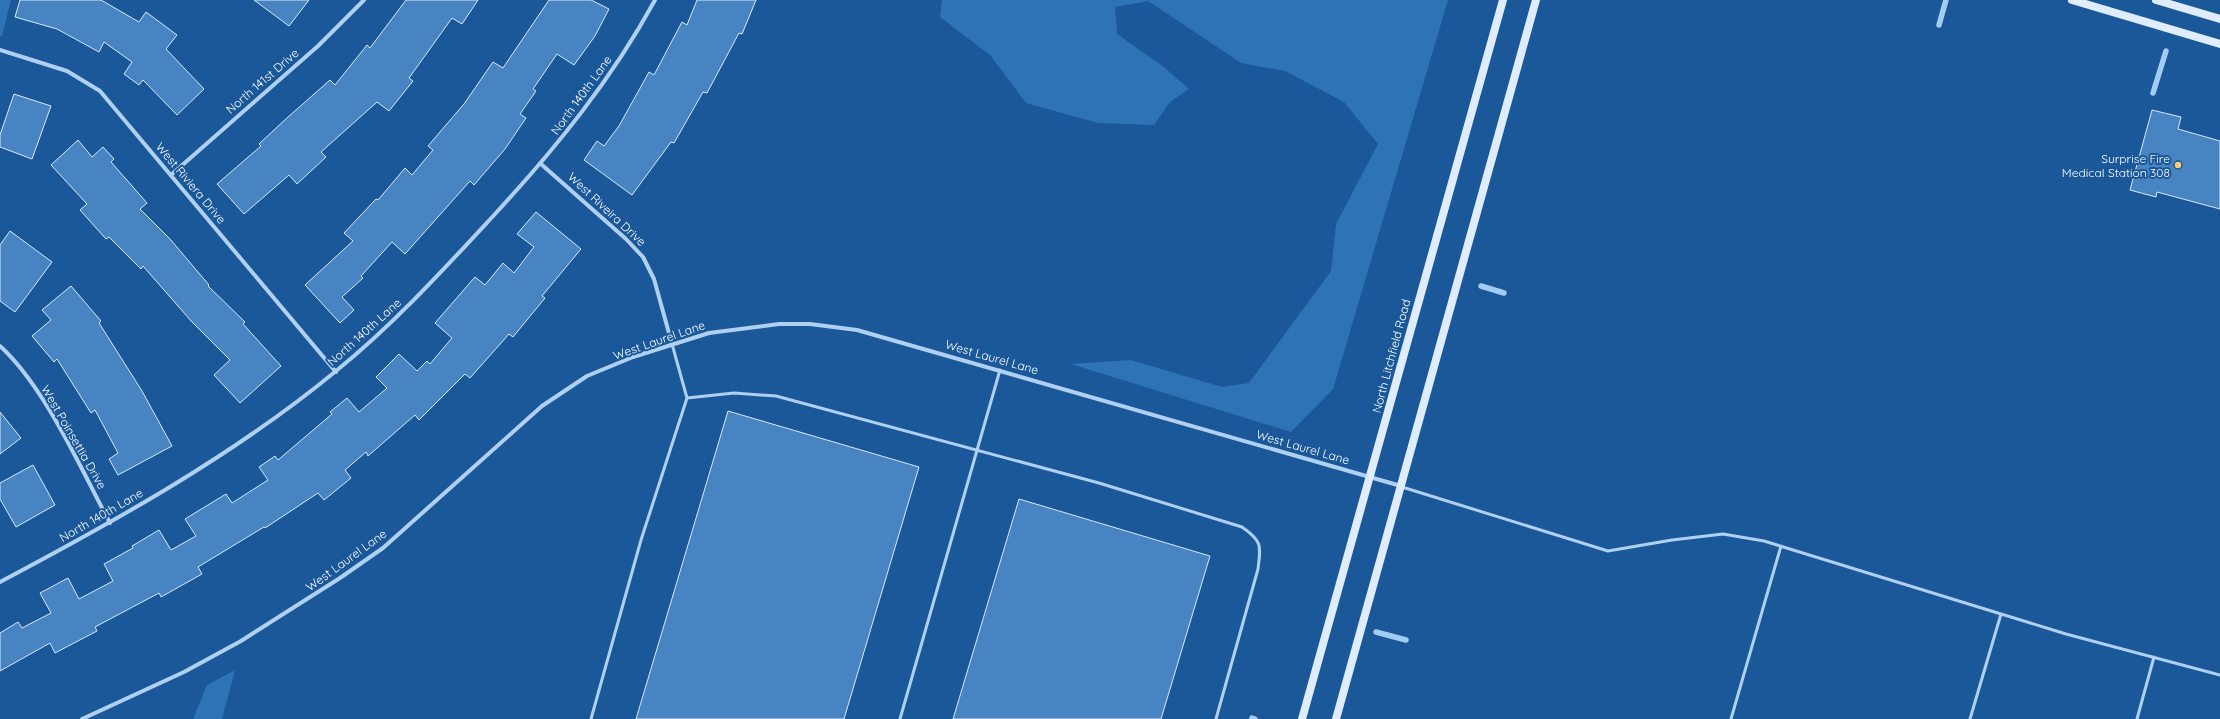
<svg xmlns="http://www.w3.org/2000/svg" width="2220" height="719" font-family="Quicksand,sans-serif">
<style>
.green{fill:#2e73b6}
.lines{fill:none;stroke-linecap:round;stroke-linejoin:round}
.stream{stroke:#a3ccf3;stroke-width:5.5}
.building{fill:#4784c1;stroke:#d7e9fc}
.service{stroke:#b0d0f1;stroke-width:3}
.minor{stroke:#b0d0f1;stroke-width:4}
.secondary{stroke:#deecfc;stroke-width:8}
.poi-dot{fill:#ffce6f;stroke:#1a5899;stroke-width:1.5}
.labels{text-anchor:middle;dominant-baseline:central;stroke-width:4;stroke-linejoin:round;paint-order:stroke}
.street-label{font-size:12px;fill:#fff;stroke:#1a5899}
.poi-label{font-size:12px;fill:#fff;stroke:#1a5899;text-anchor:end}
</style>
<rect width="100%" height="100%" fill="#1a5899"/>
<!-- green -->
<path class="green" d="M0 0H11L2 36H0Z
M942 0H1448L1333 389 1291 432 1071 364 1131 360 1222 387 1249 383 1331 271 1336 224 1378 144 1344 102 1285 71 1241 63 1148 1 1115 7 1117 34 1164 67 1189 89 1170 102 1154 125 1098 123 1026 103 990 55 940 17Z
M235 670 222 719H193L207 685Z"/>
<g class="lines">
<!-- stream -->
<path class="stream" d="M1939 25 1946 0
M2153 93 2166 51
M1481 286 1504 293
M1376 632 1406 640
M1252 718 1255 719"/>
</g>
<!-- building -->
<path class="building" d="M20 0H101L139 22 146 12 177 35 166 49 204 89 177 115 143 80 139 85 124 74 132 62 104 42 99 52 57 29 15 17Z
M254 0H309L289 26Z
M406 0H478L462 24 452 18 409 78 413 81 389 111 377 102 321 152 326 157 297 184 289 175 244 214 217 184 261 146 259 144 288 117 330 80 335 85 367 45 370 48Z
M549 0H591L609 9 595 36 574 65 557 54 533 89 536 91 520 114 526 118 505 149 474 185 470 181 405 254 392 242 361 276 363 278 342 297 354 310 340 323 305 285 353 241 344 233 376 199 378 200 405 168 412 175 433 150 428 146 464 104 493 62 503 68Z
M697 0H756L742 34 739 33 707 93 703 92 674 143 671 142 632 195 584 160 597 141 604 146 619 126 649 72 654 75 682 22 687 25Z
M14 94 51 106 32 159 0 147V135Z
M2152 110 2181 117 2178 129 2220 141V209L2157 192 2156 197 2130 190Z
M78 140 92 157 103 147 114 159 111 162 147 203 140 209 170 239 209 285 208 286 245 322 243 324 281 366 240 403 214 375 230 360 192 322 143 266 141 269 109 237 106 239 80 210 87 204 51 165Z
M536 212 581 249 542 296 545 298 513 337 509 334 470 378 465 374 419 420 415 415 368 456 366 452 345 470 351 478 324 500 318 493 265 528 264 527 198 567 202 574 161 597 159 593 95 627 97 631 55 653 50 643 0 671V633L18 622 22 628 51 613 40 593 68 578 79 599 113 581 104 564 133 548 132 546 159 530 171 550 196 536 185 519 226 494 232 503 268 480 259 467 275 456 278 460 332 414 330 412 347 398 359 412 387 388 376 377 399 354 417 371 427 361 430 364 452 338 435 323 475 277 485 285 503 263 514 273 534 247 517 234Z
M10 231 52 262 15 312 0 301V245Z
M71 286 101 321 99 323 142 391 172 446 118 475 109 459 118 453 95 410 91 413 57 359 54 362 32 336 51 320 42 310Z
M728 411 919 467 844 719H636Z
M0 412 21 438 0 454Z
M33 465 55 505 16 527 0 499V483Z
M1019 499 1210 556 1161 719H953Z"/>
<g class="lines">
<!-- service -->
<path class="service" d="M687 398 734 393 776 396 1099 483 1242 527C1262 541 1261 545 1258 569L1216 719
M1402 487 1608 551 1672 540 1723 534 1764 541 2066 634 2220 675
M591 719 641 540 687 398 672 344
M900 719 1000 370
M1731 719 1781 546
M1970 719 2001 614
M2137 719 2154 657"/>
<!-- minor -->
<path class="minor" d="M0 50 67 71 100 91 336 372
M541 164 626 239 643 257 654 279 672 344
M171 175 318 46 364 0
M0 346C45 387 81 469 110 523
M0 582C117 520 234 455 336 371 394 324 444 269 495 214 556 148 612 79 655 0
M82 719 184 672 241 641 340 578 383 548 542 406 587 376 633 357 709 333 779 324H810L857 330 1401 486"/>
<!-- secondary -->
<path class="secondary" d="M2072 0 2220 44
M2156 0 2220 19
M1302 719 1503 0
M1336 719 1536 0"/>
</g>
<!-- markers -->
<circle class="poi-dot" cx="2178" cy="165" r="4"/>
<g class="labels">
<!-- street labels -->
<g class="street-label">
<text transform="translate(262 81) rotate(-41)">North 141st Drive</text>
<text transform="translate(581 95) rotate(-54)">North 140th Lane</text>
<text transform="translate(191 183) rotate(50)">West Riviera Drive</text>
<text transform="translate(607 209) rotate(43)">West Riveira Drive</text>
<text transform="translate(364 332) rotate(-42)">North 140th Lane</text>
<text transform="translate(659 340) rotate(-19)">West Laurel Lane</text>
<text transform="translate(1391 356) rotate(-75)">North Litchfield Road</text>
<text transform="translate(992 357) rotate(16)">West Laurel Lane</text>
<text transform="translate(74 437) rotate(60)">West Poinsettia Drive</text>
<text transform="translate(1303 447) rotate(16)">West Laurel Lane</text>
<text transform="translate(101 515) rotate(-30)">North 140th Lane</text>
<text transform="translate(346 560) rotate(-36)">West Laurel Lane</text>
</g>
<!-- poi labels -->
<g class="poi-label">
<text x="2170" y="158">Surprise Fire<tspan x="2170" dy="14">Medical Station 308</tspan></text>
</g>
</g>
</svg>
